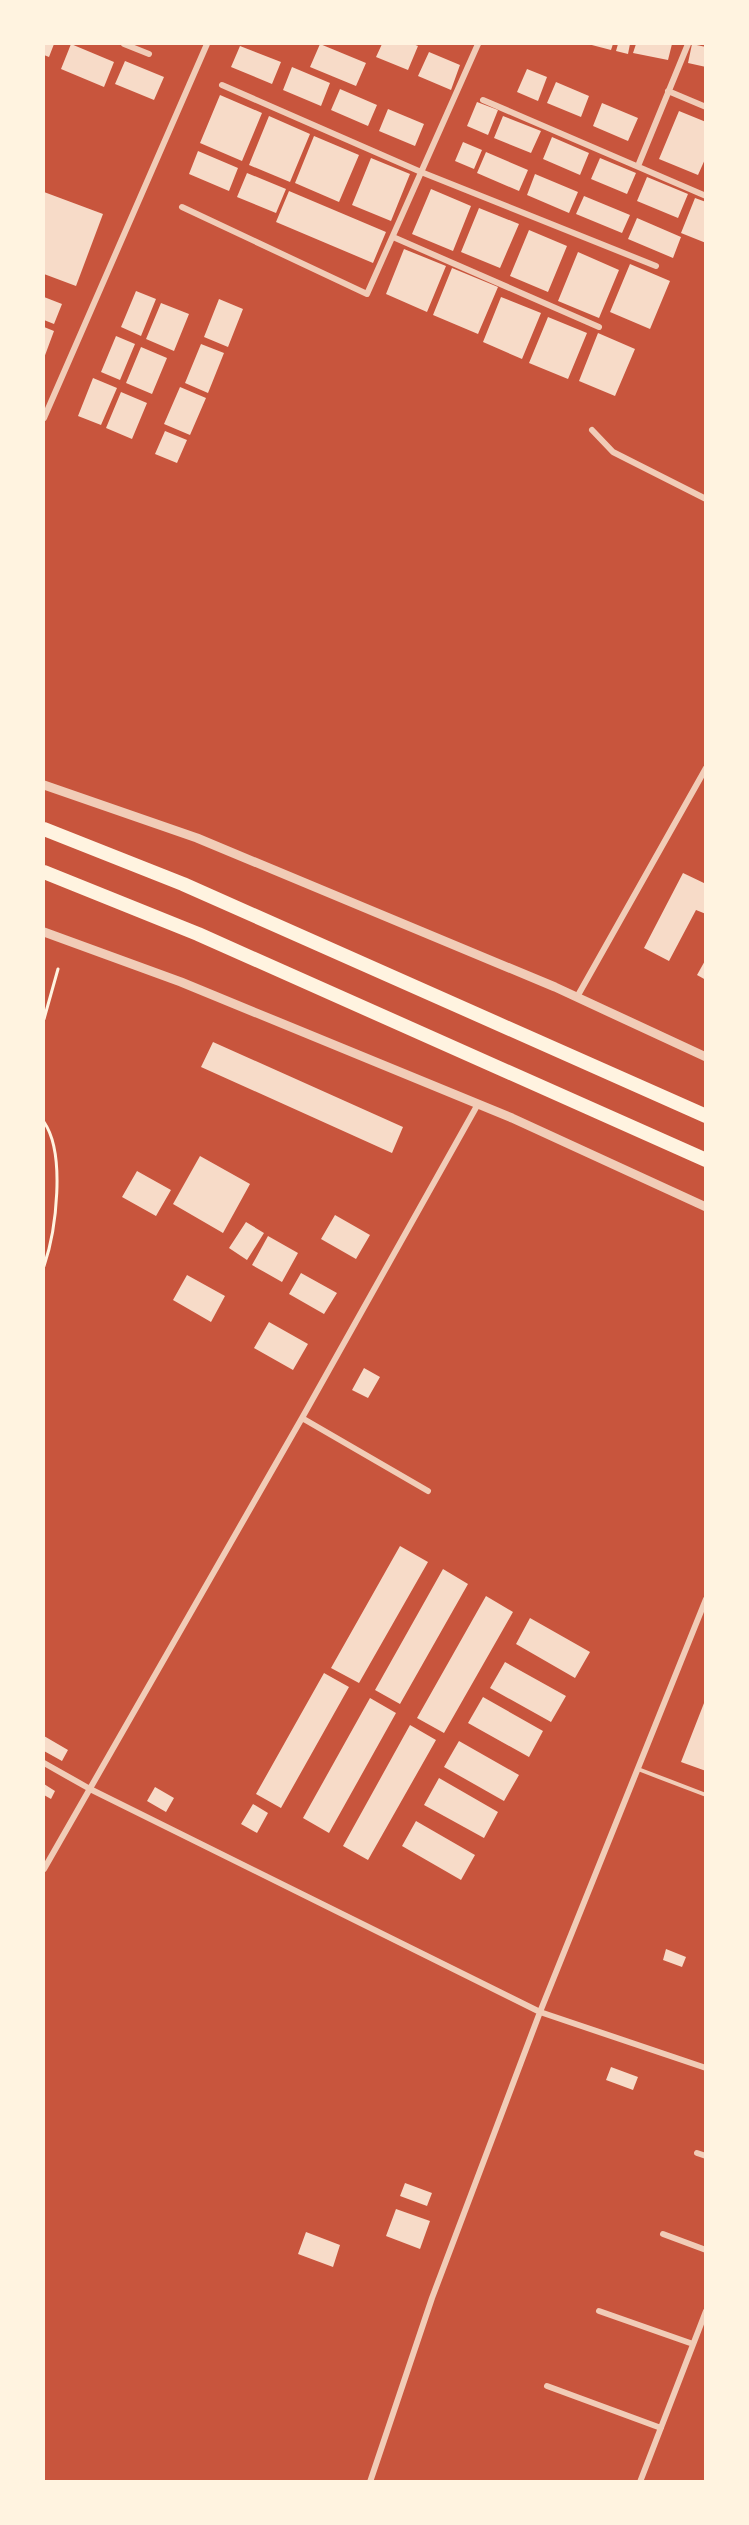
<svg xmlns="http://www.w3.org/2000/svg" width="749" height="2525" font-family="'Fira Sans',sans-serif">
<style>
.building{fill:#f7dbc8}
.lines{fill:none;stroke-linecap:round;stroke-linejoin:round}
.path{stroke:#fff3e0;stroke-width:3}
.service{stroke:#f1ccb7;stroke-width:4}
.minor{stroke:#f1ccb7;stroke-width:6}
.tertiary{stroke:#f1ccb7;stroke-width:9}
.trunk{stroke:#fff3e0;stroke-width:14}
</style>
<rect width="100%" height="100%" fill="#c8553d"/>
<!-- building -->
<path class="building" d="M44 44H54L49 57 44 55Z
M71 44 114 62 104 87 61 69Z
M320 44 366 63 356 86 310 67Z
M382 44H413L418 46 408 70 376 57Z
M588 44H613L611 50Z
M618 44H630L628 54 616 51Z
M636 44H672L668 60 633 53Z
M692 44 706 47V67L688 63Z
M240 46 281 62 272 84 231 67Z
M429 52 460 65 451 90 418 76Z
M125 61 164 77 154 100 115 84Z
M292 67 330 83 321 106 283 90Z
M527 69 547 77 538 101 517 92Z
M556 82 589 96 581 117 547 103Z
M340 89 377 105 368 126 331 110Z
M220 95 262 113 242 161 200 143Z
M477 102 498 110 488 135 467 126Z
M602 103 638 118 628 141 593 126Z
M388 109 424 124 415 146 379 131Z
M679 111 706 122V157L698 175 659 159Z
M269 116 310 134 290 182 249 165Z
M503 116 541 131 531 153 494 138Z
M314 136 359 155 339 202 295 183Z
M552 137 589 153 580 175 543 159Z
M463 142 482 150 474 169 455 161Z
M198 151 238 168 229 191 189 174Z
M486 152 528 170 519 191 477 173Z
M371 158 410 174 391 221 352 205Z
M600 158 636 173 627 194 591 179Z
M247 173 286 189 276 213 237 197Z
M535 174 578 192 569 213 527 195Z
M647 177 688 194 678 218 637 201Z
M431 189 471 206 453 251 412 234Z
M289 191 386 232 373 263 276 222Z
M44 192 103 214 76 286 44 274Z
M584 196 630 215 622 233 576 214Z
M695 198 706 202V243L681 233Z
M479 208 519 224 500 268 461 252Z
M637 218 681 237 673 258 628 239Z
M529 230 567 246 548 292 510 276Z
M404 249 446 266 427 312 386 294Z
M578 252 619 270 599 318 558 301Z
M630 264 670 281 650 329 610 312Z
M452 268 498 287 478 334 433 315Z
M136 291 156 299 141 336 121 327Z
M44 297 62 304 54 324 44 320Z
M501 297 541 313 522 359 483 342Z
M219 299 243 309 228 347 204 337Z
M161 303 189 314 174 351 146 339Z
M548 317 587 333 568 379 529 363Z
M44 327 54 331 44 358Z
M598 333 635 349 615 396 579 381Z
M116 336 135 344 120 380 101 372Z
M201 344 224 353 208 393 185 383Z
M141 347 167 358 152 394 126 383Z
M93 378 117 388 101 425 78 416Z
M180 387 206 398 190 435 164 424Z
M121 392 147 403 132 439 106 428Z
M165 431 187 440 177 463 155 454Z
M683 873 706 884V914L696 910 669 961 644 948Z
M706 959V980L697 975Z
M213 1042 403 1127 392 1153 201 1067Z
M200 1156 250 1184 223 1233 173 1204Z
M137 1171 171 1190 156 1216 122 1197Z
M335 1215 370 1235 356 1259 321 1239Z
M246 1222 264 1233 247 1260 229 1248Z
M268 1236 298 1253 282 1282 252 1265Z
M301 1273 337 1293 324 1314 289 1294Z
M187 1275 225 1296 211 1322 173 1300Z
M269 1322 308 1344 293 1370 254 1348Z
M364 1368 380 1377 368 1398 352 1390Z
M400 1546 428 1562 359 1683 331 1668Z
M443 1569 468 1584 400 1704 375 1690Z
M486 1596 513 1612 444 1733 417 1718Z
M530 1618 590 1652 575 1678 516 1644Z
M505 1662 566 1696 551 1722 490 1688Z
M324 1673 349 1687 281 1808 256 1794Z
M483 1697 543 1731 529 1757 468 1723Z
M370 1698 396 1713 329 1833 303 1818Z
M706 1698V1771L681 1762Z
M410 1725 436 1740 368 1860 343 1846Z
M44 1736 68 1750 62 1761 44 1751Z
M459 1741 519 1775 504 1801 444 1767Z
M439 1778 498 1812 484 1838 424 1805Z
M44 1784 55 1791 51 1799 44 1795Z
M155 1787 174 1798 166 1812 147 1801Z
M253 1804 268 1813 257 1833 241 1824Z
M416 1821 475 1855 461 1880 402 1846Z
M666 1949 686 1957 682 1967 663 1960Z
M611 2067 638 2077 633 2090 606 2080Z
M405 2183 432 2193 427 2206 400 2196Z
M396 2209 430 2221 420 2249 386 2236Z
M306 2232 340 2245 333 2267 298 2254Z"/>
<g class="lines">
<!-- path -->
<path class="path" d="M44 1019 58 969
M44 1122C66 1154 56 1231 44 1266"/>
<!-- service -->
<path class="service" d="M638 1769 706 1795"/>
<!-- minor -->
<path class="minor" d="M124 44 149 54
M222 85 421 172 656 266
M668 91 706 107
M483 100 706 196
M638 166 688 44
M182 207 367 294 478 44
M393 237 599 327
M44 418 207 44
M592 430 613 452 706 499
M577 997 706 768
M302 1418 428 1491
M44 1763 90 1789 540 2012 706 2068
M44 1869 302 1418 478 1104
M697 2153 706 2156
M663 2234 706 2250
M599 2311 693 2344
M547 2386 661 2428
M370 2482 432 2298 540 2012 706 1599
M640 2482 706 2311"/>
<!-- tertiary -->
<path class="tertiary" d="M44 785 197 838 555 987 706 1057
M44 932 181 982 512 1118 706 1207"/>
<!-- trunk -->
<path class="trunk" d="M44 829 183 884 706 1116
M44 872 198 934 706 1160"/>
</g>
<!-- border -->
<rect width="749" height="2525" fill="none" stroke="#fff3e0" stroke-width="90"/>
</svg>
